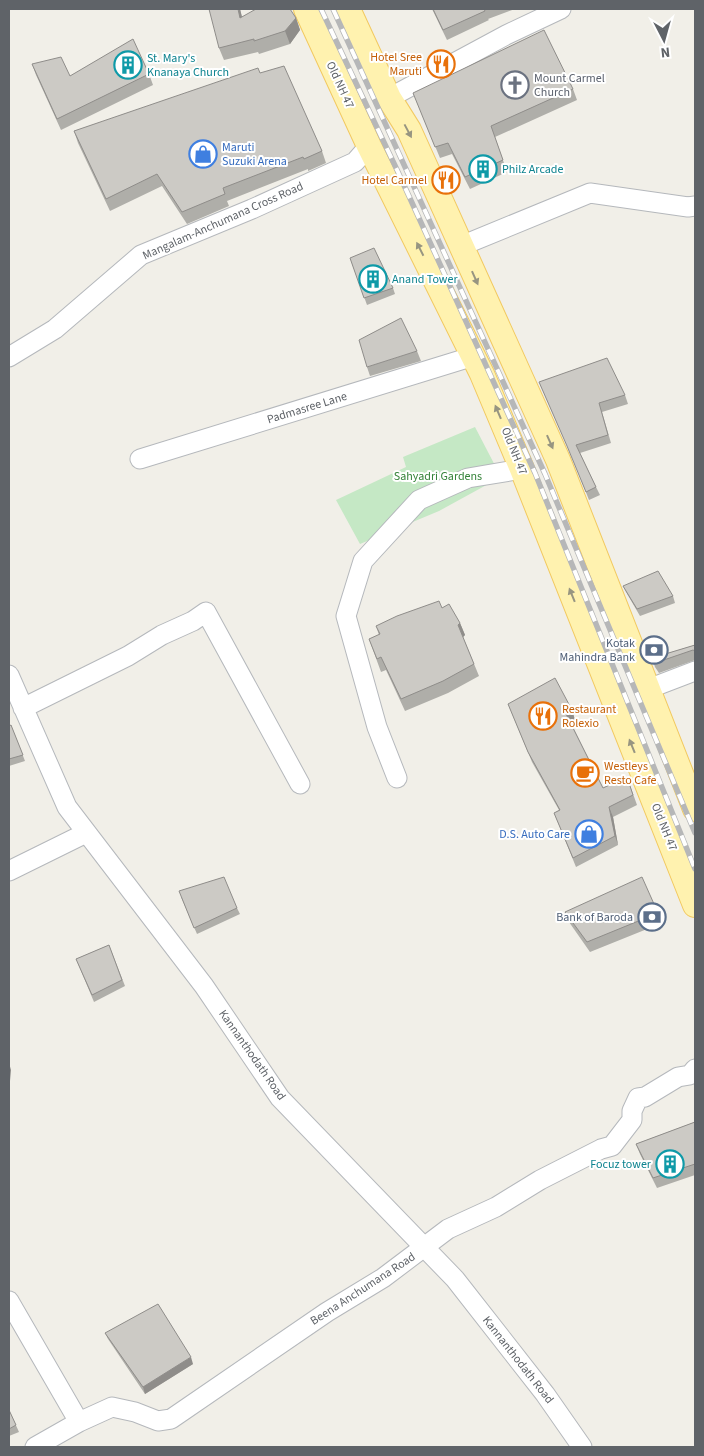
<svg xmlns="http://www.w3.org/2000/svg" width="704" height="1456" font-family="'Source Sans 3',sans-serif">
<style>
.green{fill:#c5e8c5}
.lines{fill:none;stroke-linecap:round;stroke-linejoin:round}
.minor-casing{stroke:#b5b8bc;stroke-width:21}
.major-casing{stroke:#f2c960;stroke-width:26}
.minor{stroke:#fff;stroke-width:19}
.major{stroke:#fff2af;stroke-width:24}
.rail-casing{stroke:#b6b7b8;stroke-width:5.5}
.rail{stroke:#fff;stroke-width:4;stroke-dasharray:11;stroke-linecap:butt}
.wall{fill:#afaea9}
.shaded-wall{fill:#8f8d8a}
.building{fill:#cccac5;stroke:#8f8d8a}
.oneway{fill:#979581}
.labels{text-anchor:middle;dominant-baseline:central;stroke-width:4;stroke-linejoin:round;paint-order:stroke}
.food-label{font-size:12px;fill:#c56008;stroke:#fff;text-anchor:end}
.culture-label{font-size:12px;fill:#0d838f;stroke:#fff;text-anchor:start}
.worship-label{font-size:12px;fill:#5b616d;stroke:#fff;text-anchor:start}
.street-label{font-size:12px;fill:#5f6368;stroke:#fff}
.shop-label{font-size:12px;fill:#366cbe;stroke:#fff;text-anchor:start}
.park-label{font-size:12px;fill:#348238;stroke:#fff}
.service-label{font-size:12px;fill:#4e5e75;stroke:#fff;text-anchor:end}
</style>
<rect width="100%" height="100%" fill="#f1efe8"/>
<!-- green -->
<path class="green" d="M475 427 501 477 439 511 360 544 336 500 406 467 403 457Z"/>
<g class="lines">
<!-- minor casing -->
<g class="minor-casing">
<path id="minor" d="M389 98 506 35 561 9
M461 246 590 193 688 207 695 206
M9 357 55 329 141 255 252 209 355 162 369 146
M140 459 474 356
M9 675 67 807 204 986 280 1098 455 1279 545 1394 582 1447
M648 689 695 671
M23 708 128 656 162 635 193 621 206 612 300 784
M397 778 377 727 346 616 363 561 419 500 468 478 522 469
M9 871 86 833
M9 1301 79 1422
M35 1447 79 1422 112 1407 135 1412 158 1421 171 1419 327 1312 383 1278 448 1229 496 1207 540 1180 601 1149 612 1146 632 1120V1111L638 1098 645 1097 678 1077 690 1075 695 1069"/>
</g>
<!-- major casing -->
<g class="major-casing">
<path id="major" d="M306 9 369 146 482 374 522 469 695 905
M348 9 389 98 409 130 558 460 695 809"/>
</g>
<!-- minor -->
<use href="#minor" class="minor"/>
<!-- major -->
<use href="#major" class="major"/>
<!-- rail casing -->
<g class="rail-casing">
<path id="rail" d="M321 9 398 172 535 473 695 869
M333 9 545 474 695 833"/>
</g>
<!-- rail -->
<use href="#rail" class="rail"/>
</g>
<!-- wall -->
<path class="wall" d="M240 9 242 17 296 18 300 30 290 44 259 54 258 52 224 60 219 48Z
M432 9H515L488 19 489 20 447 40Z
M32 64 70 76 149 74 153 85 61 130 36 75Z
M260 73 322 151 326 163 308 171V169L227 201 229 206 187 224 162 186 110 211 78 143 74 131Z
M573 89 577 100 495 137 507 172 470 189 452 154 440 158 413 93Z
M350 258 393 288 395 294 367 305Z
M417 351 421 361 370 376 367 367Z
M539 382 625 395 628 404 602 412 611 443 580 453 596 487 600 495 589 500 571 454Z
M623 586 673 596 675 603 640 616 626 592Z
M442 608 460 623 465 635 463 637 479 676 448 693 405 711 386 670 381 672 369 639 379 635 376 626Z
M695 645V660L659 673 655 667 652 658Z
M508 704 572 710 575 720 571 723 603 788 627 777 637 805 613 817 618 845 576 867 554 813 559 810 532 762Z
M11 725 25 761 9 766V726Z
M181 897 237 908 240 914 197 934Z
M565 912 658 913 662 923 590 952 569 922Z
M109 945 125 986 94 1002 76 959Z
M695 1122V1175L657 1188 640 1154 636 1144Z
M105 1333 193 1364 145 1394 108 1339Z
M9 1410 19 1432 9 1436Z"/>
<!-- shaded-wall -->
<path class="shaded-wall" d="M238 9H240L245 30 240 18Z
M296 18 300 30 290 44 285 31Z
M460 623 465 635 463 637 458 625Z
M572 710 575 720 570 723 566 714Z
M609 807 613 817 618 845 615 836Z
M9 1063 11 1070 9 1092Z
M191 1357 193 1364 145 1394 143 1387Z"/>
<!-- building -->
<path class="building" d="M209 9H238L240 18 256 9H290L296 18 285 31 254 41V39L219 48Z
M433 9H486H484L485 11 443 30Z
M544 30 573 89 491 126 503 160 465 177 448 143 435 147 413 93Z
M133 39 149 74 57 119 32 64 61 57 70 76Z
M284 66 322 151 304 159 303 157 223 188 225 194 182 212 157 174 106 199 74 131 258 68 260 73Z
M374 248 393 288 364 298 350 258Z
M401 318 417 351 367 367 359 340Z
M607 358 625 395 599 403 608 435 576 445 596 487 586 492 567 446 539 382Z
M658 571 673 596 637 609 623 586Z
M439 601 442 608 449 604 460 623 458 625 474 664 443 681 401 699 381 657 377 659 369 639 380 634 376 626 397 616Z
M695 645V651L693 650 655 663 652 658Z
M555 678 572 710 566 714 603 788 627 777 633 795 609 807 615 836 573 858 554 813 560 810 528 752 508 704Z
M11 725 23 755 9 759V726Z
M224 877 237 908 194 928 179 891Z
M642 877 658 913 587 942 565 912Z
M109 945 122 980 92 995 76 959Z
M695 1122V1164L653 1178 636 1144Z
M158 1304 191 1357 143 1387 105 1333Z
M9 1410 16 1425 9 1429Z"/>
<!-- one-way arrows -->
<defs><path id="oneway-solid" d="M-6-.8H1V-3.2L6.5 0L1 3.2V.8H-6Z" transform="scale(1.25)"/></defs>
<g class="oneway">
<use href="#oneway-solid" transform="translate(408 131) rotate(62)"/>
<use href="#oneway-solid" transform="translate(420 249) rotate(-117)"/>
<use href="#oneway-solid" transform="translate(475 278) rotate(66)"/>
<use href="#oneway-solid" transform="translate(498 412) rotate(-113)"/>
<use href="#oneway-solid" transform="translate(550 442) rotate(66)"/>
<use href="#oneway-solid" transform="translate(572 595) rotate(-112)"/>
<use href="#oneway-solid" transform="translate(632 746) rotate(-112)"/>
</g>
<!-- icons -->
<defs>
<g id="restaurant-ring" transform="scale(1.4375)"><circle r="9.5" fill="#fff" stroke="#e8710a" stroke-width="1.5"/><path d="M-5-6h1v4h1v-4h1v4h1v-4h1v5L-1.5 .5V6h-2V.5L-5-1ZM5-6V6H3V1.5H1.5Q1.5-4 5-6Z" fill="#e8710a"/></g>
<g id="building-ring" transform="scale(1.4375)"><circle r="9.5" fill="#fff" stroke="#0f9aa8" stroke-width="1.5"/><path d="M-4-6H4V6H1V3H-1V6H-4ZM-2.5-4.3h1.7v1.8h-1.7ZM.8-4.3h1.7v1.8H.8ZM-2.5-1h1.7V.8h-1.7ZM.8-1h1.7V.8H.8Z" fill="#0f9aa8"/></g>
<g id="church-ring" transform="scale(1.4375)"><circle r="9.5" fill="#fff" stroke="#6b7280" stroke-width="1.5"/><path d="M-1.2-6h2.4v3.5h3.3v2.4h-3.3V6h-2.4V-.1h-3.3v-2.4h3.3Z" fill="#6b7280"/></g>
<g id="shop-ring" transform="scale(1.4375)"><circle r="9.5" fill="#fff" stroke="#3f7fe0" stroke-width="1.5"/><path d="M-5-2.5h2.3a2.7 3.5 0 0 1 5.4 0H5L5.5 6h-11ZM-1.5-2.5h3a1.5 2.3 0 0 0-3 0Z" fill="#3f7fe0"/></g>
<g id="bank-ring" transform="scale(1.4375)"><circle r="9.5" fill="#fff" stroke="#5c6f8a" stroke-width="1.5"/><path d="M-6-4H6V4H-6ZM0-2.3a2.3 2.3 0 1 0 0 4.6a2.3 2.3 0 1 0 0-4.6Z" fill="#5c6f8a"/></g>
<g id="cafe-ring" transform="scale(1.4375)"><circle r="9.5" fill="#fff" stroke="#e8710a" stroke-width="1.5"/><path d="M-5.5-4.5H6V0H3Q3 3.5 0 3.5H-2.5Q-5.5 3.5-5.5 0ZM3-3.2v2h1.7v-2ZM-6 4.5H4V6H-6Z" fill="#e8710a"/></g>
</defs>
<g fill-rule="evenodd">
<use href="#restaurant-ring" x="441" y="64"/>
<use href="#building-ring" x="128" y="65"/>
<use href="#church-ring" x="515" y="85"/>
<use href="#shop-ring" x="203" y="154"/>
<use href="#building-ring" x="483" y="169"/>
<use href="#restaurant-ring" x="446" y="180"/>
<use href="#building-ring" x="373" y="279"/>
<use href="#bank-ring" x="654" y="650"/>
<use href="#restaurant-ring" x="543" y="716"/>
<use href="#cafe-ring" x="585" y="773"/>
<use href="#shop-ring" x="589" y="834"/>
<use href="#bank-ring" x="652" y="917"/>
<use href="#building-ring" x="670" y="1164"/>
</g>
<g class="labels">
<!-- food labels -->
<g class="food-label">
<text x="422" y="57">Hotel Sree<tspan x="422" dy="14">Maruti</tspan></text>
<text x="427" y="180">Hotel Carmel</text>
<text x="562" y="709" text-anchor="start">Restaurant<tspan x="562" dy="14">Rolexio</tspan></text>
<text x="604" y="766" text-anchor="start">Westleys<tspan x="604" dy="14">Resto Cafe</tspan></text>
</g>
<!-- culture labels -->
<g class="culture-label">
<text x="147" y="58">St. Mary's<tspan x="147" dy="14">Knanaya Church</tspan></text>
<text x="502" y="169">Philz Arcade</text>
<text x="392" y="279">Anand Tower</text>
<text x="651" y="1164" text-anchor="end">Focuz tower</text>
</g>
<!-- worship labels -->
<g class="worship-label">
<text x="534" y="78">Mount Carmel<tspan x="534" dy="14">Church</tspan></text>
</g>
<!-- street labels -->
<g class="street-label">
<text transform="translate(340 85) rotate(65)">Old NH 47</text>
<text transform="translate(223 221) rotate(-24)">Mangalam-Anchumana Cross Road</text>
<text transform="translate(307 408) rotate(-17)">Padmasree Lane</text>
<text transform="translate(514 451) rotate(68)">Old NH 47</text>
<text transform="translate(664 827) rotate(68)">Old NH 47</text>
<text transform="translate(252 1055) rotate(55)">Kannanthodath Road</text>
<text transform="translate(363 1289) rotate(-33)">Beena Anchumana Road</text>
<text transform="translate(518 1360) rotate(52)">Kannanthodath Road</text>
</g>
<!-- shop labels -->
<g class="shop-label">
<text x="222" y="147">Maruti<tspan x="222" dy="14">Suzuki Arena</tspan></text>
<text x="570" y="834" text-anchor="end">D.S. Auto Care</text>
</g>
<!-- park labels -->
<g class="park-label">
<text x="438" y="476">Sahyadri Gardens</text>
</g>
<!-- service labels -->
<g class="service-label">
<text x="635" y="643">Kotak<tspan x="635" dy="14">Mahindra Bank</tspan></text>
<text x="633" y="917">Bank of Baroda</text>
</g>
</g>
<!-- border -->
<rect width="704" height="1456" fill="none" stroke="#5f6368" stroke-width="20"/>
<!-- north arrow -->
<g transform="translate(664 40) rotate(174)" stroke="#ffffff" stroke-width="4" paint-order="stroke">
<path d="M0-4L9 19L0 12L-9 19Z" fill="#5f6368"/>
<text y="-8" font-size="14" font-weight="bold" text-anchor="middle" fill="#5f6368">N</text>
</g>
</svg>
